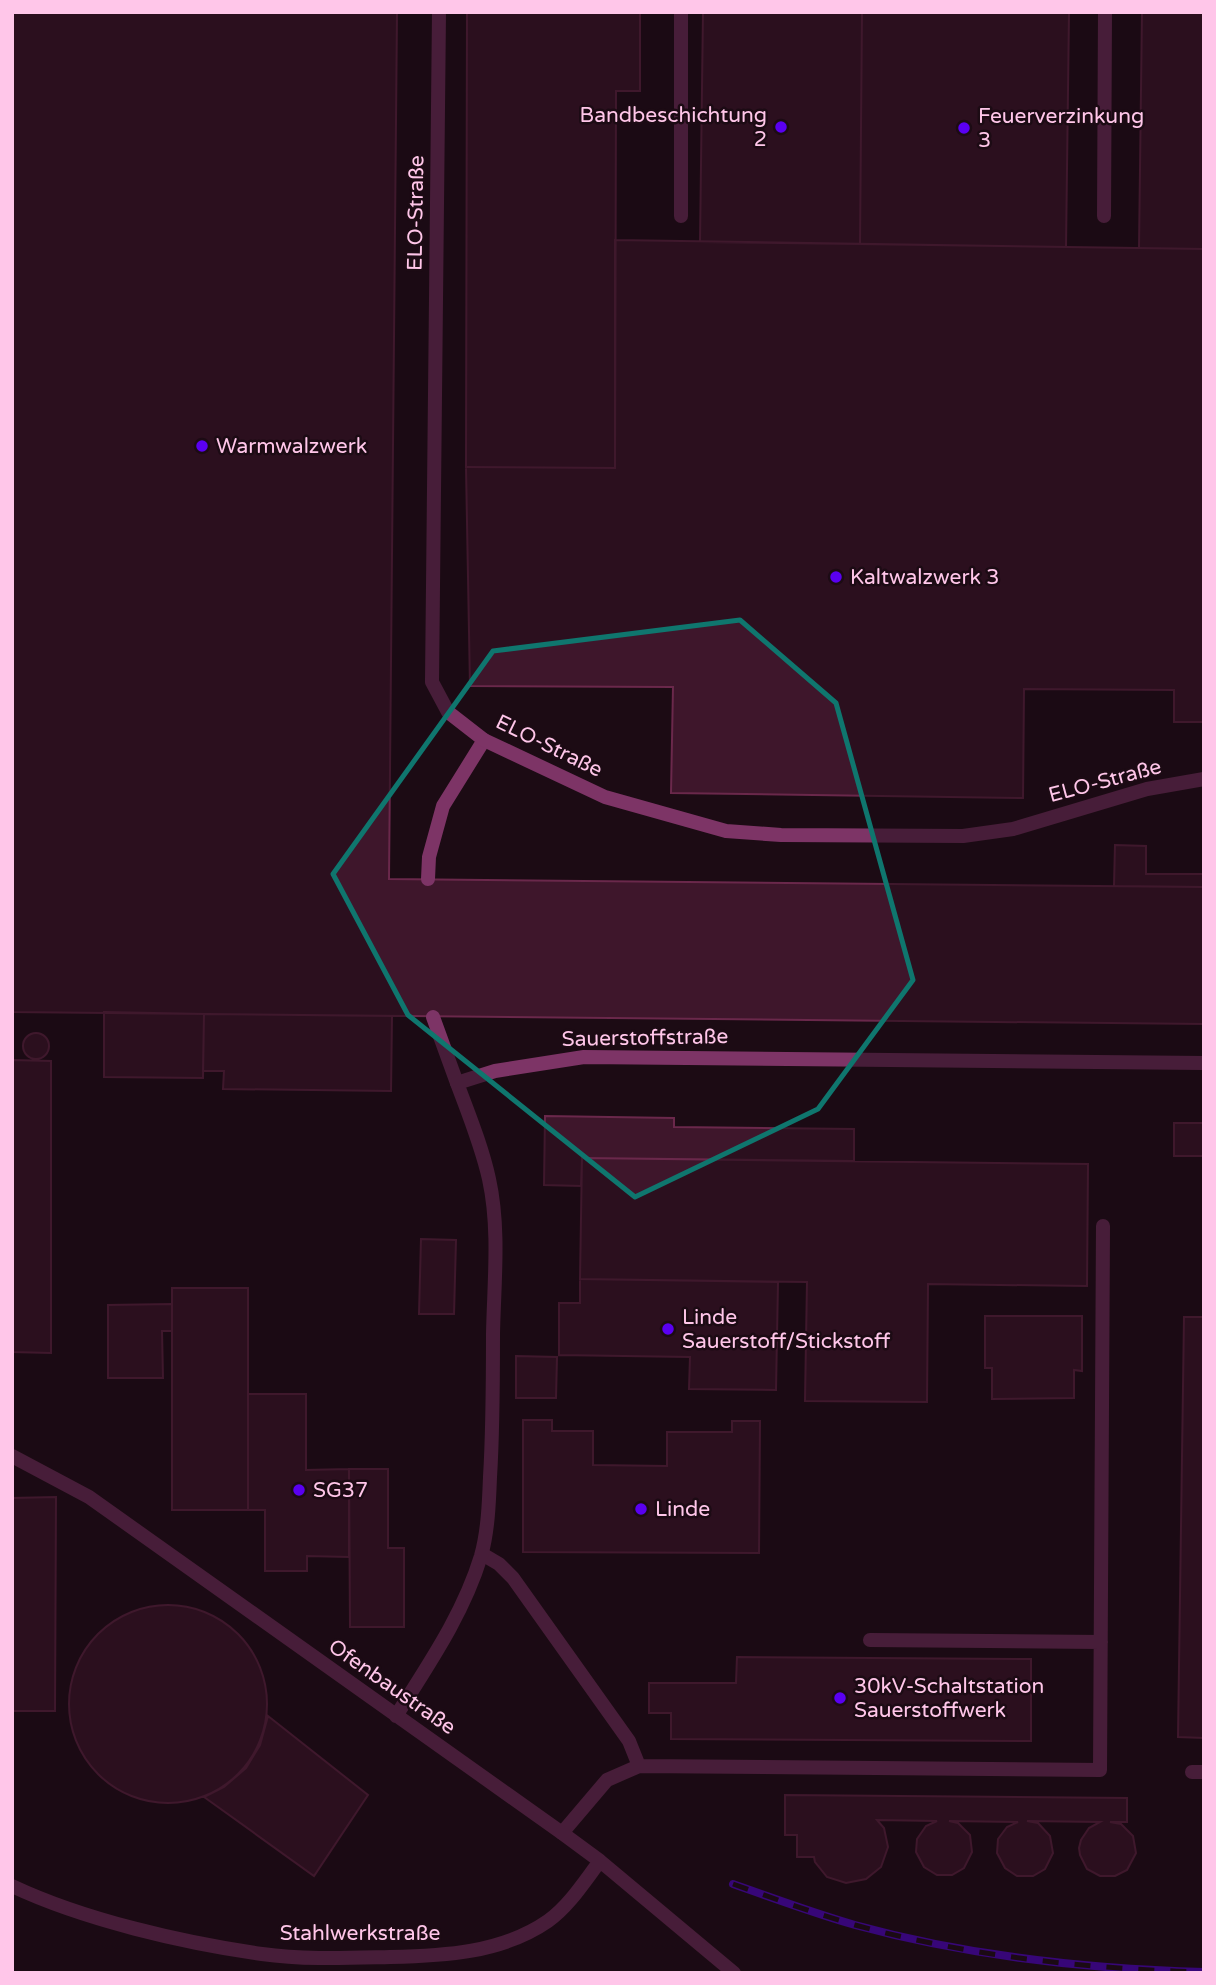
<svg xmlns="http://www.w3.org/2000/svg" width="1216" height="1985" font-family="'Varela Round',sans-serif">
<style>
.building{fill:#3e162b;stroke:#6a284b;stroke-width:2}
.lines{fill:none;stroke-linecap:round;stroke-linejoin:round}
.lane{stroke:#7d3466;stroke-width:14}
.street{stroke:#7d3466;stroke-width:14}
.rail-casing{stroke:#5a00f1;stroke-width:8}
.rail{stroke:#1c0b14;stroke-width:5;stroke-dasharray:16;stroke-linecap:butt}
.marked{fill:none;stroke:#0f766e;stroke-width:5;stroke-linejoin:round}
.poi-dot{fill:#5a00f1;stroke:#1c0b14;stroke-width:2.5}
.labels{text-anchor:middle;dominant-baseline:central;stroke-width:5;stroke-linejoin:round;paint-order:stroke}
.poi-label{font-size:21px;fill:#ffc6e9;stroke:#1c0b14;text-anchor:start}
.street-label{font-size:21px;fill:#ffc6e9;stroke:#1c0b14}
</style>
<rect width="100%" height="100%" fill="#1c0b14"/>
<!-- building -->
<path class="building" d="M12 12H397L389 879 1204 887V1024L12 1012Z
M467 12H640V91H616L615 468 466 467Z
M703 12H862L860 244 700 242Z
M862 12H1069L1066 247 860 244Z
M1142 12H1204V249L1139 248Z
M615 240 1204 249V722H1174V690L1024 689 1023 798 671 793 673 687 470 686 466 467 615 468Z
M1115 845 1146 846V874H1204V887L1114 886Z
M104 1012 204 1014 203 1078 104 1077Z
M204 1014 392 1016 391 1091 223 1089 224 1071H203Z
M23 1046a13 13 0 1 1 26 0a13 13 0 1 1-26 0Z
M12 1060 51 1061V1353L12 1352Z
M545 1116 674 1118V1127L854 1129V1161L582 1158 581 1186 544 1185Z
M1174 1123H1204V1156H1174Z
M582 1158 1088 1164 1087 1286 928 1284 927 1402 805 1401 807 1282 580 1279Z
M421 1239 456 1240 454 1314H419Z
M580 1279 778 1282 776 1390 689 1389 690 1357 559 1355V1303H580Z
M172 1288H248V1510H172Z
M172 1304V1331H162L163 1378H108V1305Z
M985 1316H1082V1371L1074 1370V1398L992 1399V1368H985Z
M1184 1317H1204V1738L1178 1737Z
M516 1356 557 1357 556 1398H516Z
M248 1394H306V1470L349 1469V1557L307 1556V1571H265V1510H248Z
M523 1420H552V1431H593V1465L667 1466V1432H732V1421H760L759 1553 523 1552Z
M349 1469H388V1548H404V1627H350Z
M56 1497 55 1711H12V1498Z
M69 1704a99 99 0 1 1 198 0a99 99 0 1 1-198 0Z
M737 1657 1031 1659V1741L671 1739V1713H649V1683H736Z
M268 1716 368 1795 314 1876 204 1797 224 1787 246 1768 260 1745Z
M785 1795 1127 1798V1822H1110L1121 1824 1133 1836 1136 1853 1127 1870 1115 1876H1100L1087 1869 1080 1855 1079 1848 1081 1840 1089 1828 1100 1822 1027 1821 1038 1823 1050 1836 1053 1853 1045 1869 1033 1876H1017L1005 1868 997 1853 998 1839 1007 1827 1018 1822 949 1821 958 1823 970 1835 972 1852 964 1868 952 1875H937L924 1867 916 1852 917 1839 926 1826 937 1821 877 1820 884 1828 888 1847 881 1867 866 1879 846 1883 827 1877 815 1862 814 1857H797V1835H785Z"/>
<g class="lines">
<!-- lane -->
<path class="lane" d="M681 216V12
M1104 216 1105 12
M428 879 429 857 443 806 484 740
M433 1017 457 1083
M482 1554 499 1564 513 1578 629 1741 639 1766
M870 1640 1101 1642
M1192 1772H1204
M562 1833 607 1780 639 1766 1100 1770 1103 1226"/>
<!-- street -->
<path class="street" d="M439 12 432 682 448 712 484 740 605 797 726 831 781 835 963 836 1013 829 1147 789 1204 779
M12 1456 89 1497 562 1833 600 1861 734 1973
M396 1716C428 1665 463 1615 481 1556 488 1531 489 1503 490 1477 493 1429 493 1382 493 1334 494 1283 500 1229 489 1179 482 1147 469 1115 457 1083L495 1071 584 1057 1204 1063
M12 1886C84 1920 184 1943 262 1954 304 1960 348 1958 390 1957 443 1956 502 1953 548 1921 569 1906 584 1882 600 1861"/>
<!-- rail casing -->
<g class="rail-casing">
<path id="rail" d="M733 1884C773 1898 813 1913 855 1925 968 1956 1086 1969 1204 1972"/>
</g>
<!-- rail -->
<use href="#rail" class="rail"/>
</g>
<!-- marked area -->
<path d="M0 0H1216V1985H0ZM740 620 836 703 913 980 818 1109 635 1197 408 1015 333 874 493 651Z" fill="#1c0b14" fill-opacity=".55" fill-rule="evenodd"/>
<path class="marked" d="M740 620 836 703 913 980 818 1109 635 1197 408 1015 333 874 493 651Z"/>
<!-- markers -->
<g class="poi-dot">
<circle cx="781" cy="127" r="7"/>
<circle cx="964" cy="128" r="7"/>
<circle cx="202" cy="446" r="7"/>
<circle cx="836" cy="577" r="7"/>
<circle cx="668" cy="1329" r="7"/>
<circle cx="299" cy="1490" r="7"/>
<circle cx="641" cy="1509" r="7"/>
<circle cx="840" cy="1698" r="7"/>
</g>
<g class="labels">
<!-- poi labels -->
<g class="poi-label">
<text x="767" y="115" text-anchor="end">Bandbeschichtung<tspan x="767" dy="24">2</tspan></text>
<text x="978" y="116">Feuerverzinkung<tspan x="978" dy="24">3</tspan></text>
<text x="216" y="446">Warmwalzwerk</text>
<text x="850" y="577">Kaltwalzwerk 3</text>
<text x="682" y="1317">Linde<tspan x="682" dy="24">Sauerstoff/Stickstoff</tspan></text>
<text x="313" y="1490">SG37</text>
<text x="655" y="1509">Linde</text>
<text x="854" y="1686">30kV-Schaltstation<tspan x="854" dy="24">Sauerstoffwerk</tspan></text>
</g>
<!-- street labels -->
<g class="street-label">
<text transform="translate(416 213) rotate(-89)">ELO-Straße</text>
<text transform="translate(549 746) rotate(26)">ELO-Straße</text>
<text transform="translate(1105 781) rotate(-15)">ELO-Straße</text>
<text transform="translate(645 1038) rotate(-1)">Sauerstoffstraße</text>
<text transform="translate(392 1687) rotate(35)">Ofenbaustraße</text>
<text x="360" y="1933">Stahlwerkstraße</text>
</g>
</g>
<!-- border -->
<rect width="1216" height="1985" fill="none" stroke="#ffc6e9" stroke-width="28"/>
</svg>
